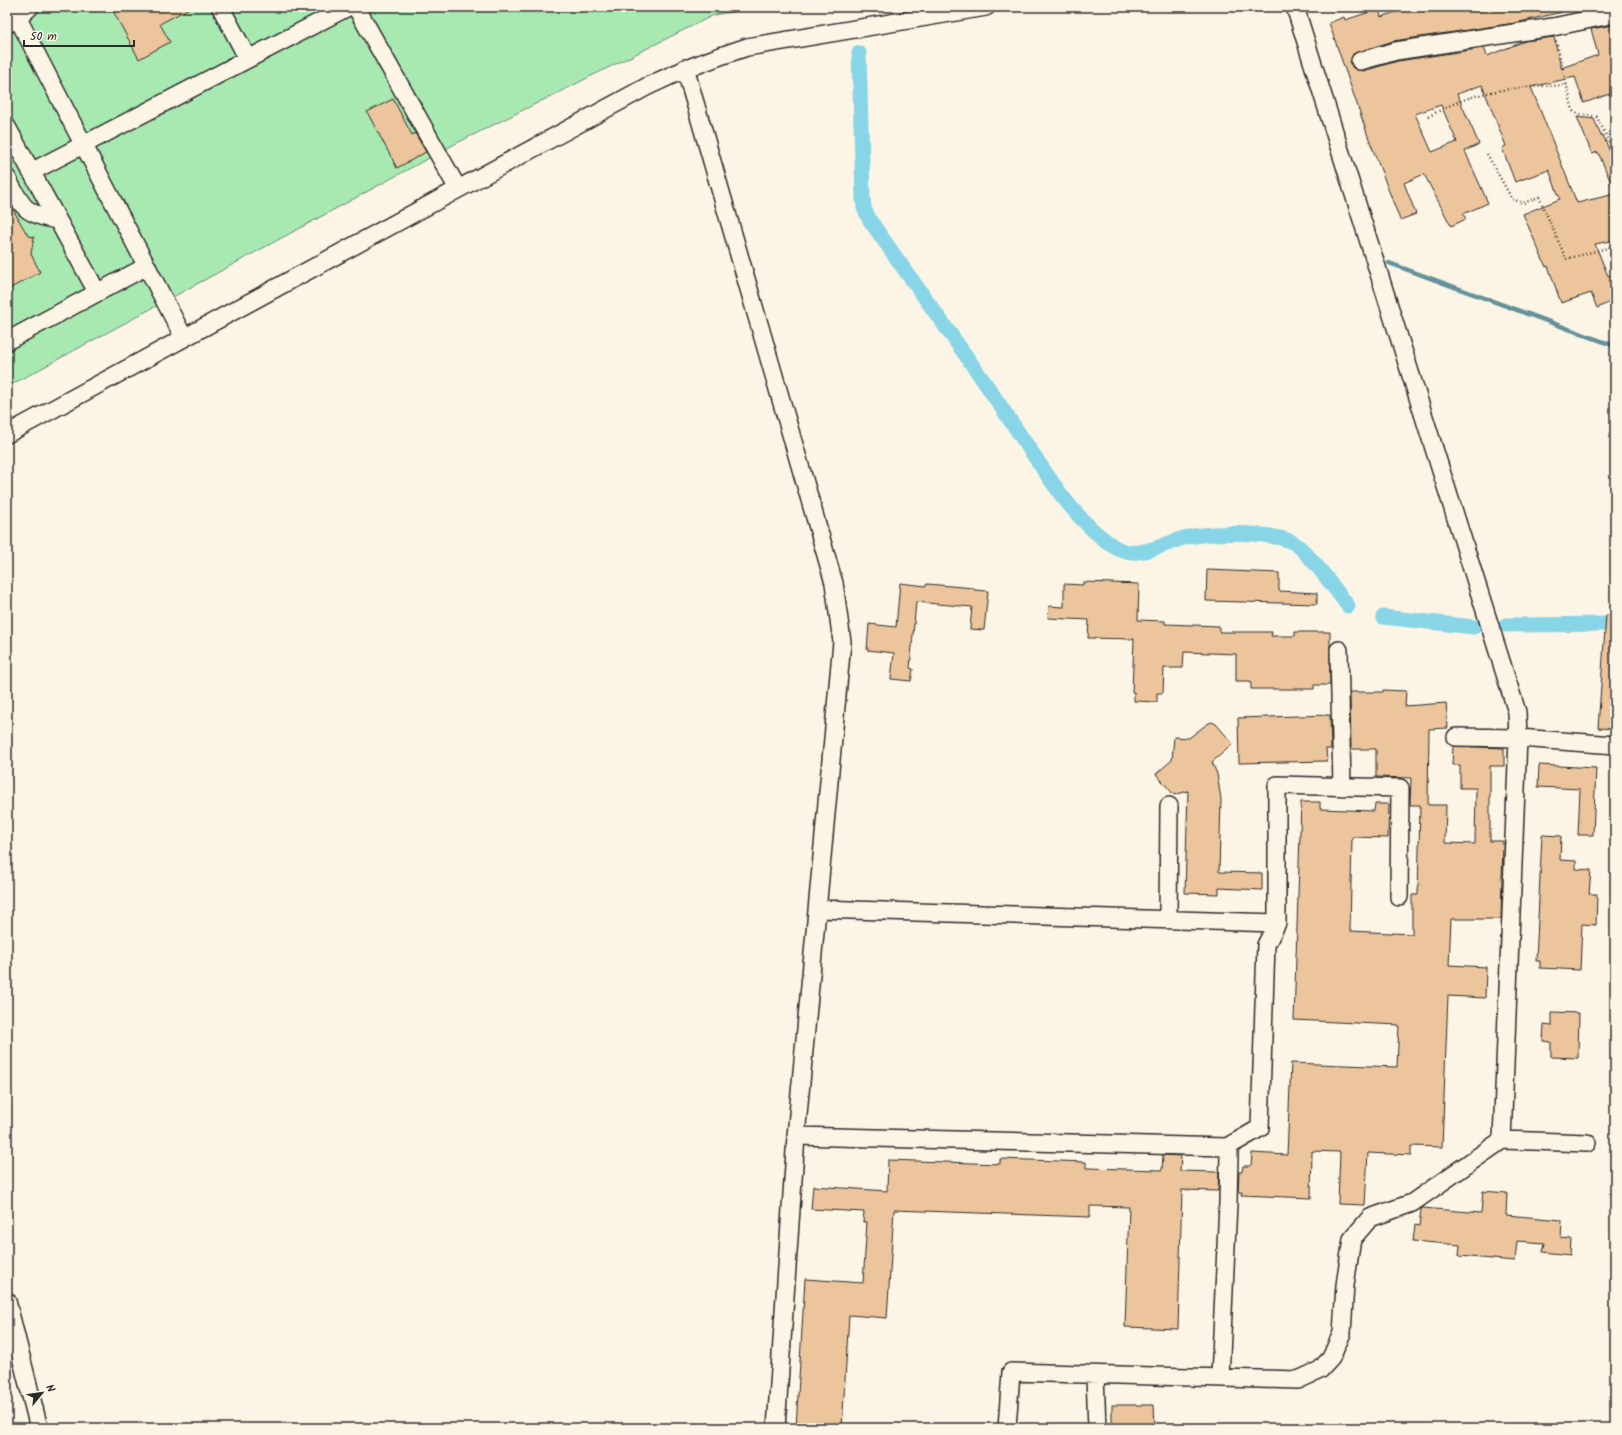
<svg xmlns="http://www.w3.org/2000/svg" width="1622" height="1435" font-family="Kalam,sans-serif">
<style>
.green{fill:#a8e9b2;stroke:#6a8a6e}
.lines{fill:none;stroke-linecap:round;stroke-linejoin:round}
.stream{stroke:#63919c;stroke-width:4.5}
.canal{stroke:#88d5e7;stroke-width:15}
.building{fill:#edc59c;stroke:#2b2b2b;fill-rule:evenodd}
.minor-casing{stroke:#2b2b2b;stroke-width:20}
.path{stroke:#2b2b2b;stroke-width:2.5;stroke-dasharray:1 3;stroke-linecap:butt}
.minor{stroke:#fcf5e5;stroke-width:17}
</style>
<rect width="100%" height="100%" fill="#fcf5e5"/>
<filter id="ink" filterUnits="userSpaceOnUse"><feTurbulence type="fractalNoise" baseFrequency=".025" numOctaves="2"/><feDisplacementMap in="SourceGraphic" scale="8" xChannelSelector="R" yChannelSelector="G"/><feConvolveMatrix kernelMatrix="1 2 1 2 8 2 1 2 1" color-interpolation-filters="sRGB"/></filter>
<g filter="url(#ink)">
<!-- green -->
<path class="green" d="M7 7H760L714 15 453 145 7 387Z"/>
<g class="lines">
<!-- stream -->
<path class="stream" d="M1389 263 1615 346"/>
<!-- canal -->
<path class="canal" d="M859 53 863 198 864 208 869 219C907 274 947 328 985 383 1002 408 1018 432 1035 457 1057 490 1079 523 1113 546 1137 562 1163 543 1188 537 1214 532 1267 531 1292 542 1306 548 1337 592 1348 606
M1383 617 1474 627
M1506 625 1615 624"/>
</g>
<!-- building -->
<path class="building" d="M111 7H191L160 24 170 42 139 59Z
M1410 7H1562V12L1515 23 1393 41 1353 54 1350 63 1353 68 1363 71 1398 61 1484 48 1487 56 1525 41 1554 37 1561 68 1598 55 1591 29 1613 25 1615 32V92L1584 103 1575 77 1531 87 1577 203 1615 194V240L1595 244 1608 276 1615 273V300L1597 308 1591 293 1561 303 1548 266 1546 267 1523 214 1560 199 1549 170 1515 182 1502 148 1506 146 1482 85 1457 94 1479 144 1465 151 1488 203 1463 214 1466 219 1451 226 1424 174 1404 183 1416 214 1400 220 1369 139 1329 23 1344 17 1345 20 1379 9 1381 17ZM1441 105 1457 142 1432 152 1415 114Z
M393 99 412 135 415 133 426 152 397 168 367 112Z
M1577 117 1594 119 1601 136 1603 135 1610 152H1612L1615 159V192L1598 152 1592 154Z
M7 199 28 236 34 237 31 254 40 272 7 290Z
M1207 570 1279 573V591L1317 593V604L1206 601Z
M1083 582 1139 584 1138 620 1165 621V624L1219 626V632H1272L1271 636H1295V632H1330V685H1314V689H1251V681H1236V654L1184 652 1183 668H1164L1163 693H1157V702L1134 701V692H1132L1134 639 1088 638 1089 620 1048 618 1049 606 1064 607V584L1083 585Z
M900 583 926 586 927 584 974 588V590L988 591 984 630 970 629 972 607 916 602 910 668 913 669 911 681 891 679 894 653 867 650 869 624 896 627Z
M1606 615 1615 616V729L1598 728Z
M1383 690 1406 691 1405 706 1446 703 1448 728 1429 729 1428 805H1446L1445 843 1475 844 1476 788H1460V765H1452L1453 746 1504 748V766H1490V841H1503L1501 919H1451L1449 965 1486 967 1485 998 1448 996 1442 1147 1411 1146V1155L1368 1153 1365 1205 1338 1204 1340 1152 1312 1151 1311 1198 1241 1195 1242 1192H1238L1239 1172H1242L1243 1166H1251L1252 1153 1287 1155 1291 1063 1397 1067 1399 1025 1294 1020 1301 802H1320V809L1374 811 1375 804H1389L1388 838 1352 837 1350 931 1412 934V895H1418L1420 805H1410L1411 778 1376 777V749H1351L1350 692H1383Z
M1330 715 1331 749H1326L1327 761 1239 763 1238 718Z
M1212 722 1216 724 1233 744 1212 762 1217 774 1221 799 1219 872 1262 873V890L1219 888V894L1185 893 1188 791 1174 795 1156 774 1172 760 1174 737 1189 738 1207 724Z
M1539 765 1596 768 1593 835H1578L1580 789 1538 787Z
M1542 835 1561 836 1560 860 1576 861V869L1591 870 1589 894H1597L1596 925 1582 924 1580 970 1540 968V961H1536Z
M1552 1012 1579 1013 1578 1058 1551 1057V1042L1543 1041 1544 1025 1552 1026Z
M1163 1155 1181 1156 1180 1171 1217 1172 1219 1171 1218 1191 1182 1190 1178 1329 1125 1327 1129 1207 1090 1206V1217L894 1210 887 1318 849 1315 842 1428H796L805 1279 863 1283 867 1222H863L864 1212 811 1209 813 1186 887 1191 888 1160 1000 1164V1159L1086 1162V1168L1162 1170Z
M1483 1191 1507 1193 1506 1215 1562 1220 1561 1238 1571 1239 1570 1255 1543 1252 1545 1243 1517 1241 1515 1261 1459 1256 1460 1245 1413 1241 1415 1225 1419 1226 1421 1209 1423 1208 1481 1213Z
M1112 1405H1154L1155 1428H1112Z"/>
<g class="lines">
<!-- minor casing -->
<g class="minor-casing">
<path id="minor" d="M12 7 184 338
M356 7 458 189
M1295 7 1517 712 1518 738 1615 745
M221 8 248 59
M7 24 17 19 30 7
M1360 61 1396 51 1553 27 1615 14
M685 68 834 583 842 642 796 1136 776 1428
M7 127 97 292
M31 172 348 7
M7 178C22 207 24 214 57 220
M7 341 147 266
M7 434 648 86C681 70 713 58 747 47L986 7
M1339 650 1342 787
M1456 737 1518 738 1502 1140 1587 1143
M818 909 1277 923
M1168 919 1169 806
M796 1136 1227 1147 1260 1128 1266 945 1277 923V785L1400 788 1399 897
M7 1301 39 1428
M1095 1375 1097 1428
M1220 1378 1228 1203 1229 1153
M1007 1428 1011 1372 1298 1380 1320 1370 1331 1358 1342 1333 1345 1285 1352 1239 1370 1218 1412 1203 1502 1140"/>
</g>
<!-- path -->
<path class="path" d="M1556 41 1573 111 1579 114 1597 117 1615 154
M1428 117C1477 88 1512 88 1567 85
M1487 154 1512 199 1523 203 1539 197 1566 259 1615 246"/>
<!-- minor -->
<use href="#minor" class="minor"/>
</g>
</g>
<!-- margin -->
<rect width="1622" height="1435" fill="none" stroke="#fcf5e5" stroke-width="24"/>
<rect x="12" y="12" width="1598" height="1411" fill="none" stroke="#2b2b2b" stroke-width="1.5" filter="url(#ink)"/>
<!-- north arrow -->
<g transform="translate(42 1393) rotate(61)" stroke="#fcf5e5" stroke-width="3" paint-order="stroke">
<path d="M0-3L7 15L0 10L-7 15Z" fill="#2b2b2b"/>
<text y="-6" font-size="11" font-weight="bold" text-anchor="middle" fill="#2b2b2b">N</text>
</g>
<!-- scale -->
<path d="M24 40v6h110v-6" fill="none" stroke="#2b2b2b" stroke-width="2"/>
<text x="30" y="40" font-size="12" fill="#2b2b2b" stroke="#fcf5e5" stroke-width="3" paint-order="stroke">50 m</text>
</svg>
